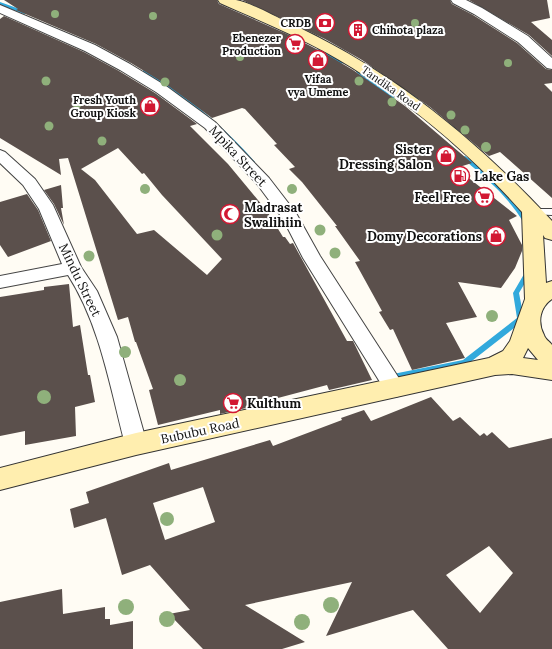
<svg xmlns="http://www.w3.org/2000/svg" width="552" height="649" font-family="Lora,serif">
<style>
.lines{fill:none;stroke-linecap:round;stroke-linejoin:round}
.stream{fill:#32a9dc;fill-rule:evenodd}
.building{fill:#5b504c;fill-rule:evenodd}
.lane-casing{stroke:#444;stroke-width:2}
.street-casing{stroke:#444;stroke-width:2}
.secondary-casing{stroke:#333;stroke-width:2}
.lane{fill:#fff;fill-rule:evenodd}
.street{fill:#fff;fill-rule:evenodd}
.secondary{fill:#ffeeaf;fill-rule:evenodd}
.tree{fill:#8fb07b}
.labels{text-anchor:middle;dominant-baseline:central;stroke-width:4;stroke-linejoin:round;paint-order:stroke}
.far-poi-label{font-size:11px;font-weight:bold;fill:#111;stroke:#fff;text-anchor:end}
.far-street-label{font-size:11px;fill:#111;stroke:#fff}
.poi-label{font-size:13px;font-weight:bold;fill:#111;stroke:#fff;text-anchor:end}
.street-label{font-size:13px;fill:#111;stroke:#fff}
</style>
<rect width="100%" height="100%" fill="#fffcf4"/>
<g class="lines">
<!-- stream -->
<path class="stream" d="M0 2 28 12V13L24 14 0 5Z
M317 47H321L344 63 340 64 317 49Z
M143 70C150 70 159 78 164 82 198 105 228 131 255 162V164H251C220 127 183 99 143 72Z
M356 70H360L394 97V99H390L356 72Z
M397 81 418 98V100H414L395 84V82Z
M465 156C471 159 476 164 480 168 500 183 517 200 529 222L528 223H524C508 197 487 178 463 159V157Z
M527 269H531L532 271 519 293 524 319 523 321 468 364 388 381 385 380 384 378 385 376 388 375 463 360 517 318 513 293Z"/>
</g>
<!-- building -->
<path class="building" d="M4 0H217L219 4 287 34 326 54 353 70 405 106 472 163 456 168 517 216 509 220 522 245V251L515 268 501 288 458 282 477 317 446 323 465 358 412 370 393 329 390 330 379 312 382 311 355 262 360 261 335 226H337L302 182 289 169 295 167 274 145 277 144 245 109 242 108 212 118 167 85 131 63 96 44 16 10 18 9Z
M242 0H450L452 4 473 15 517 43 546 69 552 70V83L544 84 552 92V198L500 152 489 156 430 107 362 60 325 39Z
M469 0H547L550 18 531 22 552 40V56L529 35Z
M4 16 84 52 119 71 155 93 197 124 190 126 228 164 267 211 283 237H285L290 244 293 243 347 341H353L372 380 329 390 327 385 259 403V405L220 414V410L158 425 149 390 153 389 136 342H135L128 317 118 320 68 158 59 159 61 175 0 138V19ZM118 148 142 174 144 173 162 195 222 259 207 275 154 230 137 234 95 180 81 169Z
M61 185 63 208H61L64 225 54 204 44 190Z
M27 194 38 210 51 241 8 257 0 245V202Z
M69 284 73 327 80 325 88 375H90L95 402 75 407 76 436 25 445V431L0 436V297L44 290V287Z
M431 397 453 421 460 417 480 436 484 433 487 436 492 432 509 448 552 438V649H448L413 610 326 636 352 582 245 605 305 642 282 649H203L169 614 190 610 150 565 122 575 106 518 74 528 70 509 89 503 86 492 169 463 171 470 270 440 273 446 342 420 341 418 364 410 371 421ZM203 487 215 522 165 540 153 503ZM489 546 513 573 480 613 446 575Z
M62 589 63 614 105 607V619H110V625L133 621V649H0V602Z"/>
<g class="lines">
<!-- lane casing -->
<g class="lane-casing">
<path id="lane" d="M532 209H552V215L529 214 528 212 529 210Z"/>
</g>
<!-- street casing -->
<g class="street-casing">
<path id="street" d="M451 0H466L482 8 528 36 552 58V69L547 68 518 42 474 14 453 3Z
M0 5 95 45 130 64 166 86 215 122 269 178 296 213 320 256 402 383 405 389 402 395 395 397 388 395 303 258 283 219 257 184 205 128 156 92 120 70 85 51 0 13Z
M0 150 5 152 35 179 53 205 81 267 97 291 117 337 147 444 144 450 136 453 128 450 125 444C110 387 100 325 68 275L0 288V276L62 264 39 209 23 185 0 163Z"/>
</g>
<!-- secondary casing -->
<g class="secondary-casing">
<path id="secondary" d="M218 0C224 0 231 0 236 0 249 2 274 16 287 22 389 68 476 139 552 221V240L545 238 543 235 546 283 552 281V299C540 307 537 322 544 335 545 339 550 342 552 345V380L512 374 495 375 136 455 0 490V468L136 433 489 358 503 351 510 341 525 299 522 212C467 150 400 94 327 53 293 34 256 19 220 3ZM528 348 538 360 523 358Z"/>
</g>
<!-- lane -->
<use href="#lane" class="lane"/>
<!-- street -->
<use href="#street" class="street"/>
<!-- secondary -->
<use href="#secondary" class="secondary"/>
</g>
<!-- trees -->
<g class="tree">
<circle cx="55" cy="14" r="4"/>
<circle cx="153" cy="16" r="4"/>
<circle cx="415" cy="23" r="4"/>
<circle cx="240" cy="57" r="4"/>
<circle cx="508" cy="63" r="4"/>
<circle cx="46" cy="81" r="4.5"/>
<circle cx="359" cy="81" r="4.5"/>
<circle cx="165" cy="82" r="4.5"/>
<circle cx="392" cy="102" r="4.5"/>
<circle cx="77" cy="104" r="4.5"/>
<circle cx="451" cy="115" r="4.5"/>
<circle cx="49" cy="126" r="4.5"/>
<circle cx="465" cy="130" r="4.5"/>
<circle cx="102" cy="141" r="4.5"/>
<circle cx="486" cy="147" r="5"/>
<circle cx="145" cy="189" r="5"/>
<circle cx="292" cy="189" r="5"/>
<circle cx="320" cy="230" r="5.5"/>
<circle cx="217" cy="235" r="5.5"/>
<circle cx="335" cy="253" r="5.5"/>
<circle cx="89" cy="256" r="5.5"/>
<circle cx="492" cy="316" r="6"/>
<circle cx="125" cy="352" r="6"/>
<circle cx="180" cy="380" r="6"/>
<circle cx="44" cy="397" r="7"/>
<circle cx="167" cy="519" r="7"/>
<circle cx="331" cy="605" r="8"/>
<circle cx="126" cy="607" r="8"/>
<circle cx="167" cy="619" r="8"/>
<circle cx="302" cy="622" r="8"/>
</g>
<!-- icons -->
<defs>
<g id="bank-ring" transform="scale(1)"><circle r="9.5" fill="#fff" stroke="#d21833" stroke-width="1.5"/><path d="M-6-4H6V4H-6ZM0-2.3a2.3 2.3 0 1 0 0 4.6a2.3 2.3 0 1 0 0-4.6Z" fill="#d21833"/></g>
<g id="building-ring" transform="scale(1)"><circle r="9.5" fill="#fff" stroke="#d21833" stroke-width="1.5"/><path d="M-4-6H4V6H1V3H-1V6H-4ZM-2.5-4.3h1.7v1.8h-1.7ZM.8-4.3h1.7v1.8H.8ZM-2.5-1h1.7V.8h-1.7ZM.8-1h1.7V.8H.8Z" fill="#d21833"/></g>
<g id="supermarket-ring" transform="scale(1)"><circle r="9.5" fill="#fff" stroke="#d21833" stroke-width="1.5"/><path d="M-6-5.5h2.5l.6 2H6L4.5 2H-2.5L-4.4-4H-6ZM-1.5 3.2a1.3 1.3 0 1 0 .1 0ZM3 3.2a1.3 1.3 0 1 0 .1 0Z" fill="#d21833"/></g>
<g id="shop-ring" transform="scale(1)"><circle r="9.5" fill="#fff" stroke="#d21833" stroke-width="1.5"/><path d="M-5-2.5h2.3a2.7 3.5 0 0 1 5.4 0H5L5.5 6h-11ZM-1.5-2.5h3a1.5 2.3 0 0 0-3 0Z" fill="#d21833"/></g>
<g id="fuel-ring" transform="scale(1)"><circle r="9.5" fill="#fff" stroke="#d21833" stroke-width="1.5"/><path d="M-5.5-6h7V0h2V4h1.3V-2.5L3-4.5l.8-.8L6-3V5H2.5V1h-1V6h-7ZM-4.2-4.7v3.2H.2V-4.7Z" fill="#d21833"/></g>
<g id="mosque-ring" transform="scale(1)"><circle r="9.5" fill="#fff" stroke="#d21833" stroke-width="1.5"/><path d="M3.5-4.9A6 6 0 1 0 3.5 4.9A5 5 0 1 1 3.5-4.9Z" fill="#d21833"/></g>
</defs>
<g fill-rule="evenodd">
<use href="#bank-ring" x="325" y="23"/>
<use href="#building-ring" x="358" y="30"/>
<use href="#supermarket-ring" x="295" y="44"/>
<use href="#shop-ring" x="318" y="60"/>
<use href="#shop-ring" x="150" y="106"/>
<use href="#shop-ring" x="446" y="156"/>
<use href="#fuel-ring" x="460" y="176"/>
<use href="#supermarket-ring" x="484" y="197"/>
<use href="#mosque-ring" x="230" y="214"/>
<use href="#shop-ring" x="496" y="236"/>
<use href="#supermarket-ring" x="233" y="403"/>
</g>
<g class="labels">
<!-- far-poi labels -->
<g class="far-poi-label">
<text x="311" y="23">CRDB</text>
<text x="372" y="30" text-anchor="start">Chihota plaza</text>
<text x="281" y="38">Ebenezer<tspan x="281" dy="13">Production</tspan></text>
<text x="318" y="79" text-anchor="middle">Vifaa<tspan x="318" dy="13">vya Umeme</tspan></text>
<text x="136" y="100">Fresh Youth<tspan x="136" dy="13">Group Kiosk</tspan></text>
</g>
<!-- far-street labels -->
<g class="far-street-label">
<text transform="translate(391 88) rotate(35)">Tandika Road</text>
</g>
<!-- poi labels -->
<g class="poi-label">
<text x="432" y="149">Sister<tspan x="432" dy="15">Dressing Salon</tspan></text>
<text x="474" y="176" text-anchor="start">Lake Gas</text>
<text x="470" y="197">Feel Free</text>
<text x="244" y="207" text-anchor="start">Madrasat<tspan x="244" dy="15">Swalihiin</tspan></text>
<text x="482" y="236">Domy Decorations</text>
<text x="247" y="403" text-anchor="start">Kulthum</text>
</g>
<!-- street labels -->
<g class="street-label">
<text transform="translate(238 156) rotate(47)">Mpika Street</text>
<text transform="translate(80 280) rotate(64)">Mindu Street</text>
<text transform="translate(200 431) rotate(-12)">Bububu Road</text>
</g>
</g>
</svg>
